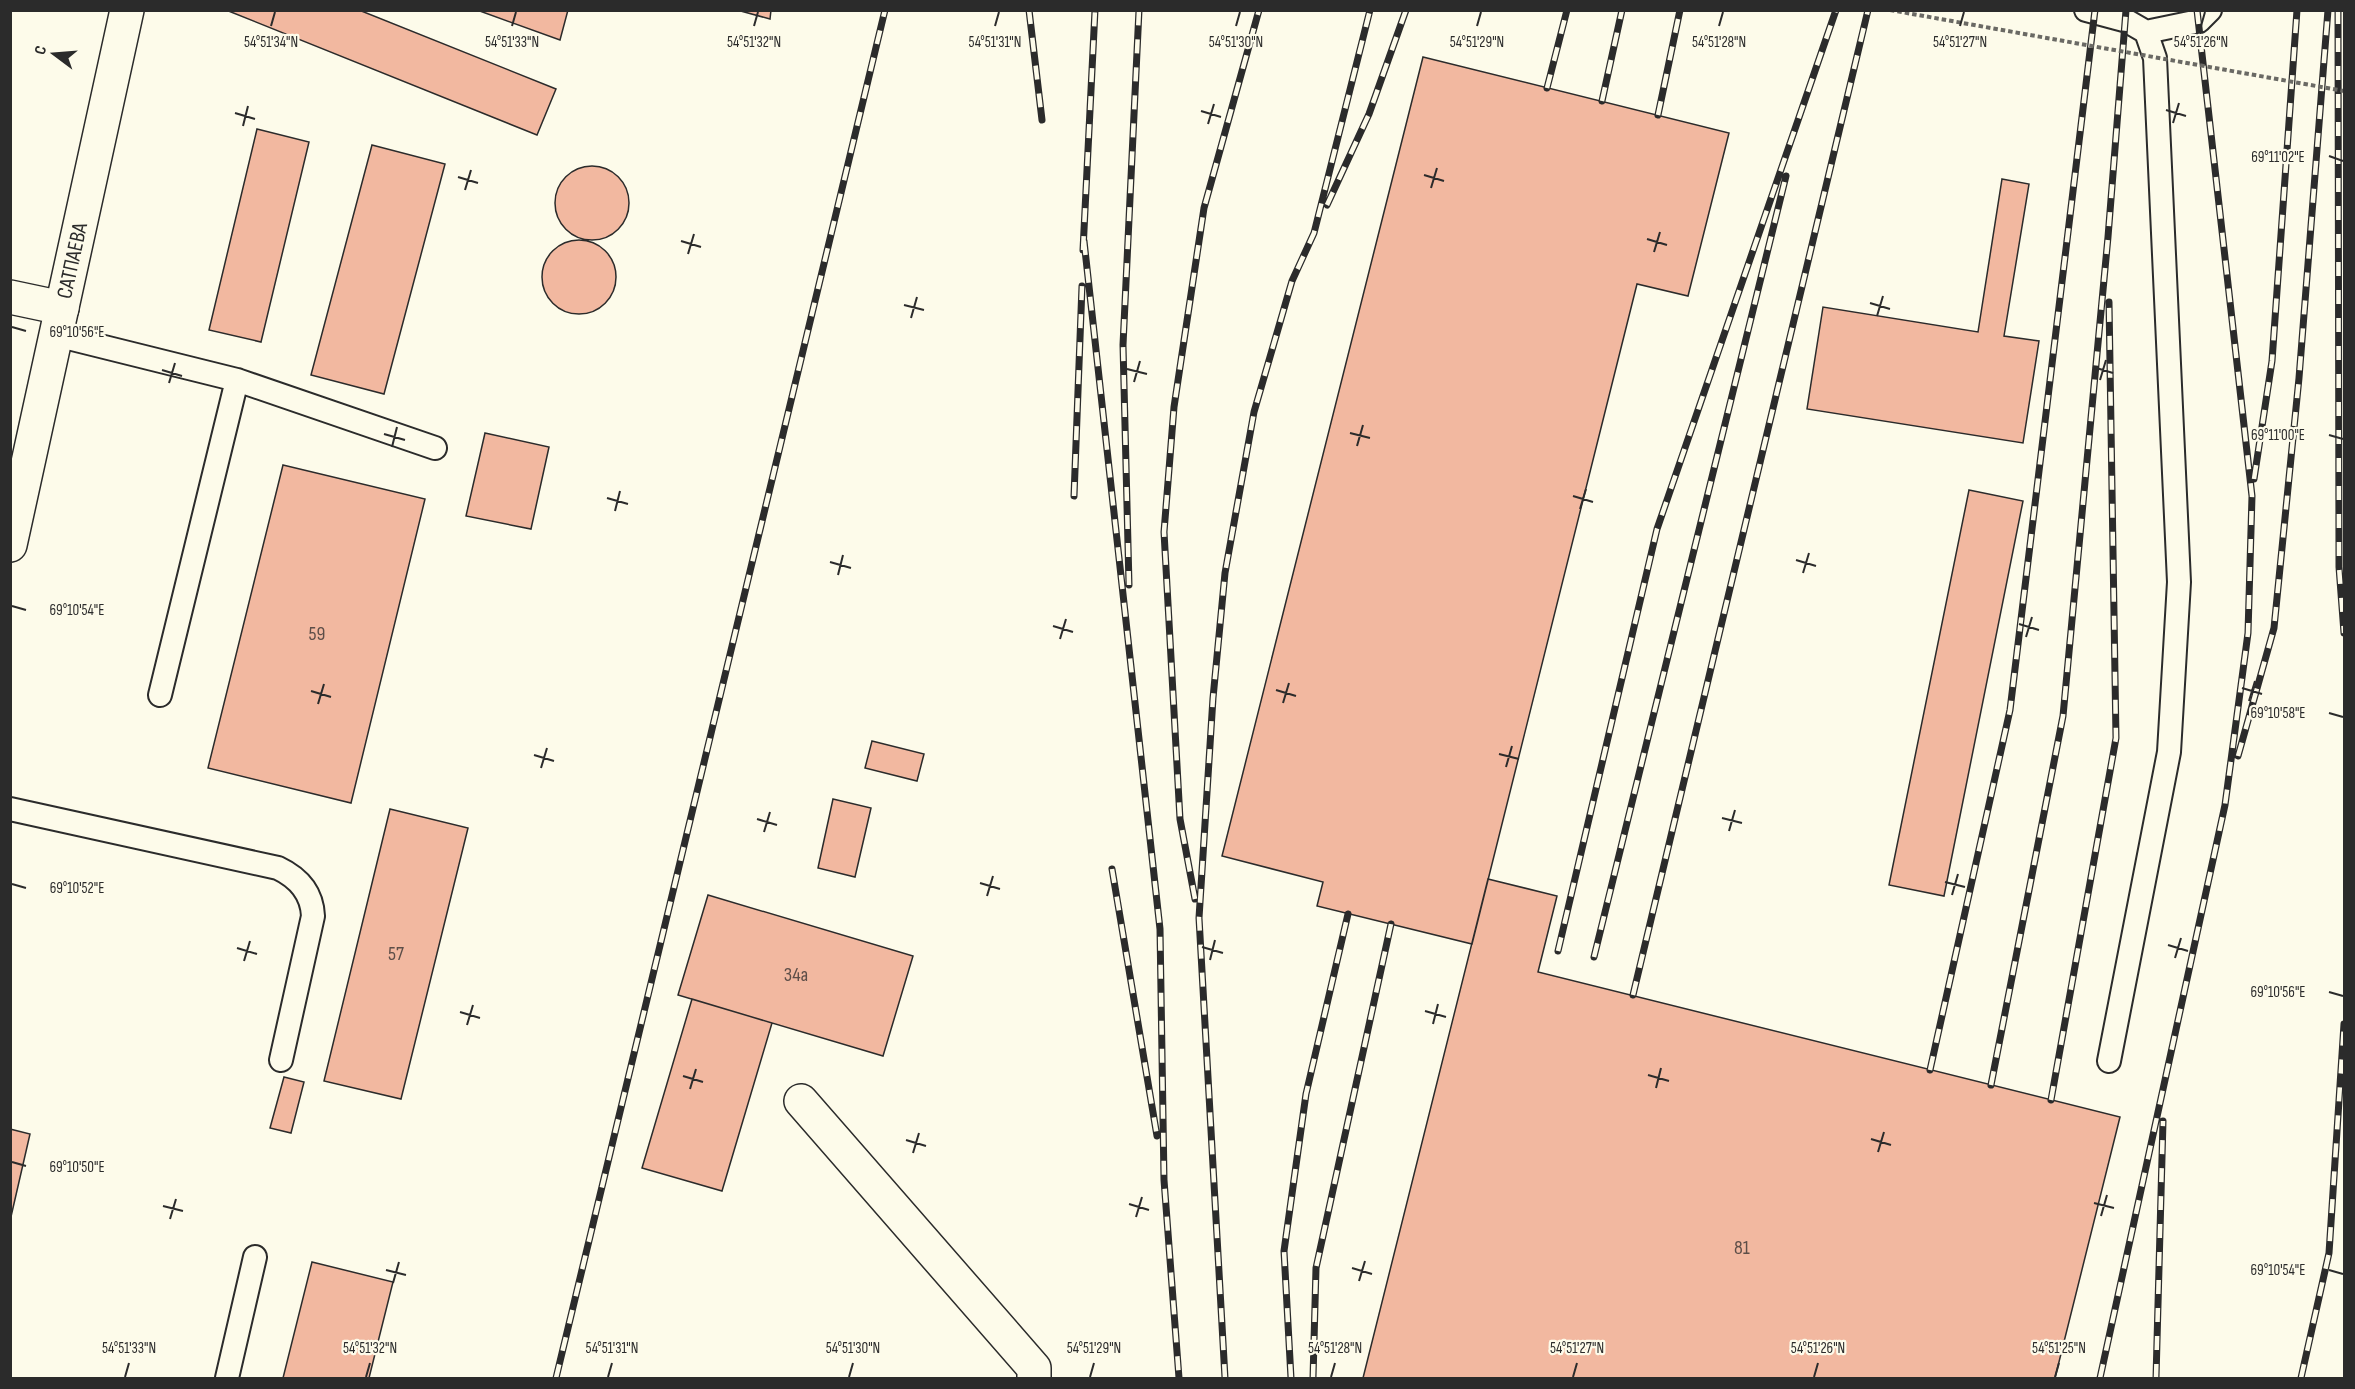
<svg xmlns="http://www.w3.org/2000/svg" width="2355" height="1389" font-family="'Sofia Sans Condensed',sans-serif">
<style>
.building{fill:#f2b8a0;stroke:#2b2b2b;stroke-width:1.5}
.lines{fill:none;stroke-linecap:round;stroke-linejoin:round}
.lane-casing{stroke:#2b2b2b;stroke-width:26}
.street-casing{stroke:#2b2b2b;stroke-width:36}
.secondary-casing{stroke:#2b2b2b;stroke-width:36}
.lane{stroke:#fdfbea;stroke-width:22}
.street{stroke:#fdfbea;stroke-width:33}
.secondary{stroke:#fdfbea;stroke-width:33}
.rail-casing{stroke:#2b2b2b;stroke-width:7}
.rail{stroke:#fdfbea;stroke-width:4.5;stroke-dasharray:14;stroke-linecap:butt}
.path-bridge{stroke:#6a6964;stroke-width:4;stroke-dasharray:4.5 3;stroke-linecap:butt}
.ticks{fill:none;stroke:#2b2b2b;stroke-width:2}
.labels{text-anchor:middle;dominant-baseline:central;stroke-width:4.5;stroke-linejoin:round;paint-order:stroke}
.number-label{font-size:20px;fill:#5d4e48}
.street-label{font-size:22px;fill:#2b2b2b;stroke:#fdfbea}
.ticks-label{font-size:15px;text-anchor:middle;fill:#2b2b2b;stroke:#fdfbea;stroke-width:4.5;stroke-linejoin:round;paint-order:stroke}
</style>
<rect width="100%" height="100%" fill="#fdfbea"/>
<!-- building -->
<path class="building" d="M226 10H359L556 89 537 135Z
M477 10H568L560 40Z
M737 10H771L770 19Z
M1423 57 1729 133 1688 296 1637 284 1472 944 1317 906 1323 882 1222 856Z
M257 129 309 142 261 342 209 330Z
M372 145 445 164 384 394 311 375Z
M555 203a37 37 0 1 1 74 0a37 37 0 1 1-74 0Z
M2002 179 2029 184 2004 336 2039 341 2023 443 1807 409 1823 307 1978 332Z
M542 277a37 37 0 1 1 74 0a37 37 0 1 1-74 0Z
M485 433 549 447 531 529 466 516Z
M283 465 425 499 351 803 208 768Z
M1969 490 2023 501 1944 896 1889 885Z
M872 741 924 754 917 781 865 768Z
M833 799 871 808 855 877 818 868Z
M390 809 468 828 401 1099 324 1081Z
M1488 879 1557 896 1538 972 2120 1117 2055 1378H1363Z
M708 895 913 956 883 1056 678 995Z
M692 999 772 1023 722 1191 642 1168Z
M284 1077 304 1082 291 1133 270 1128Z
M10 1129 30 1134 10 1221Z
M312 1262 393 1282 369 1378H283Z"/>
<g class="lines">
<!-- lane casing -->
<g class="lane-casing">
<path id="lane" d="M2086 10 2127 21 2146 32 2155 58 2179 582 2169 752 2109 1061
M2146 32 2199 21 2210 10
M56 335 237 380 435 448
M160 695 237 380
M10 809 278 868C299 878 312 893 313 916L281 1060
M227 1378 255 1257"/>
</g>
<!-- street casing -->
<g class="street-casing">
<path id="street" d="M10 297 62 308
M801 1101 1034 1368V1378"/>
</g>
<!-- secondary casing -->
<g class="secondary-casing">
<g id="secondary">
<path id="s1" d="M10 545 127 10"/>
</g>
</g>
<!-- lane -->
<use href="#lane" class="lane"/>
<!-- street -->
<use href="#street" class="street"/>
<!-- secondary -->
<use href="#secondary" class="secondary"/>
<!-- rail casing -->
<g class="rail-casing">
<path id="rail" d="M1029 10 1042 120
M2338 10 2339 567 2344 633
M1547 88 1567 10
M1602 101 1622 10
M1658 115 1680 10
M1327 205 1369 114 1406 10
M1084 241 1160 929 1164 1180 1179 1378
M1083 250 1095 10
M2254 479 2272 361 2297 10
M1074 496 1082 286
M1129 585 1123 345 1139 10
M2238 756 2274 628 2299 378 2328 10
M1112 869 1157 1136
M1195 899 1180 819 1164 532 1174 407 1204 208 1259 10
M1558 951 1657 529 1836 10
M1594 957 1786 176
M1633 995 1868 10
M1930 1070 2010 710 2095 10
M1991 1085 2063 716 2108 237 2126 10
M2051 1100 2116 738 2109 302
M556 1378 885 10
M1225 1378 1199 918 1213 698 1225 573 1254 412 1292 281 1314 233 1370 10
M1291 1378 1284 1251 1306 1094 1348 914
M1313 1378 1316 1268 1391 924
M2100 1378 2225 805 2248 633 2252 496 2197 10
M2156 1378 2163 1121
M2301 1378 2329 1253 2344 1024"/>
</g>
<!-- rail -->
<use href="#rail" class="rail"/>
<!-- path-bridge -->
<path class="path-bridge" d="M1890 10 2344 91"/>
</g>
<!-- ticks -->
<path class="ticks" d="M271 26 275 12M512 26 516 12M754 26 758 12M995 26 999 12M1236 26 1240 12M1477 26 1481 12M1719 26 1723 12M1960 26 1964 12M2201 26 2205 12M2166 110 2186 116M1201 111 1221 117M235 113 255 119M2173 123 2179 103M1208 124 1214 104M243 126 248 106M2329 156 2343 161M1424 175 1444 181M458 177 478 183M1431 188 1437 168M465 190 471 170M1647 239 1667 245M681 241 701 247M1654 252 1660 232M688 254 694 234M1870 303 1890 309M904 305 924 310M1877 316 1883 296M911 318 917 297M12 327 26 331M2093 367 2113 373M1127 369 1147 374M162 370 182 376M2100 380 2106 360M1134 382 1140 361M169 383 175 363M1350 433 1370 438M384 434 405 440M2329 435 2343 439M1357 446 1363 425M392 447 397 427M1573 496 1593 502M607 498 628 504M1580 509 1586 489M615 511 620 491M1796 560 1816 566M830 562 851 568M1803 573 1809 553M838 575 843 555M12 606 26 610M2019 624 2039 630M1053 626 1073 632M2026 637 2032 617M1060 639 1066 619M2242 688 2262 694M1276 690 1296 696M311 691 331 697M2249 701 2255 681M1283 703 1289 683M318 704 324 684M2329 713 2343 717M1499 754 1519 759M534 755 554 761M1506 767 1512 746M541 768 547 748M1722 818 1742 823M757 819 777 825M1729 831 1735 810M764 832 770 812M1945 882 1965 887M980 883 1000 889M12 884 26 888M1952 895 1958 874M987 896 993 876M2168 945 2188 951M1202 947 1223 953M237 948 257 954M2175 958 2181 938M1210 960 1215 940M244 961 250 941M2329 992 2343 996M1425 1011 1446 1017M460 1012 480 1018M1433 1024 1438 1004M467 1025 473 1005M1648 1075 1669 1081M683 1076 703 1082M1656 1088 1661 1068M690 1089 696 1069M1871 1139 1891 1145M906 1140 926 1146M1878 1152 1884 1132M913 1153 919 1133M12 1162 26 1166M2094 1203 2114 1208M1129 1204 1149 1210M163 1206 183 1211M2101 1216 2107 1195M1136 1217 1142 1197M170 1219 176 1199M1352 1268 1372 1274M386 1270 406 1275M2329 1270 2343 1274M1359 1281 1365 1261M393 1283 399 1262M125 1377 129 1363M366 1377 370 1363M608 1377 612 1363M849 1377 853 1363M1090 1377 1094 1363M1331 1377 1335 1363M1573 1377 1577 1363M1814 1377 1818 1363M2055 1377 2059 1363"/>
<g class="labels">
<!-- number labels -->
<g class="number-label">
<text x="317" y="634">59</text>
<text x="396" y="954">57</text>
<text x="796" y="975">34а</text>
<text x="1742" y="1248">81</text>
</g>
<!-- street labels -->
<g class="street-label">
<text stroke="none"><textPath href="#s1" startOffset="291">САТПАЕВА</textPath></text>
</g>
</g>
<g class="ticks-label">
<text x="271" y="47">54°51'34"N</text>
<text x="512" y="47">54°51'33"N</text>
<text x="754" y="47">54°51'32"N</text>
<text x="995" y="47">54°51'31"N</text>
<text x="1236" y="47">54°51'30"N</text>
<text x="1477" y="47">54°51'29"N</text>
<text x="1719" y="47">54°51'28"N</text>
<text x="1960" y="47">54°51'27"N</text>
<text x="2201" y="47">54°51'26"N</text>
<text x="2278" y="162">69°11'02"E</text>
<text x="77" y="337">69°10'56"E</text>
<text x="2278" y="440">69°11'00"E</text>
<text x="77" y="615">69°10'54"E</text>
<text x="2278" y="718">69°10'58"E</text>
<text x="77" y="893">69°10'52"E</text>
<text x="2278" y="997">69°10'56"E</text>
<text x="77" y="1172">69°10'50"E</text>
<text x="2278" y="1275">69°10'54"E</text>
<text x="129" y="1353">54°51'33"N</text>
<text x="370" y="1353">54°51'32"N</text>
<text x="612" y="1353">54°51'31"N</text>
<text x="853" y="1353">54°51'30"N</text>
<text x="1094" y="1353">54°51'29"N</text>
<text x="1335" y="1353">54°51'28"N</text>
<text x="1577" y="1353">54°51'27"N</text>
<text x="1818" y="1353">54°51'26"N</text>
<text x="2059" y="1353">54°51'25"N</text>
</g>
<!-- border -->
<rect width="2355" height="1389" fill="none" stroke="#2b2b2b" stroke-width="24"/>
<!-- north arrow -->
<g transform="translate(54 54) rotate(286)" stroke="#fdfbea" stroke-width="4.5" paint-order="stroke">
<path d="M0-4.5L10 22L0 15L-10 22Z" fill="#2b2b2b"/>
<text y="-9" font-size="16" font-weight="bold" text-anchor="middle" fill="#2b2b2b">С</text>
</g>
</svg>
